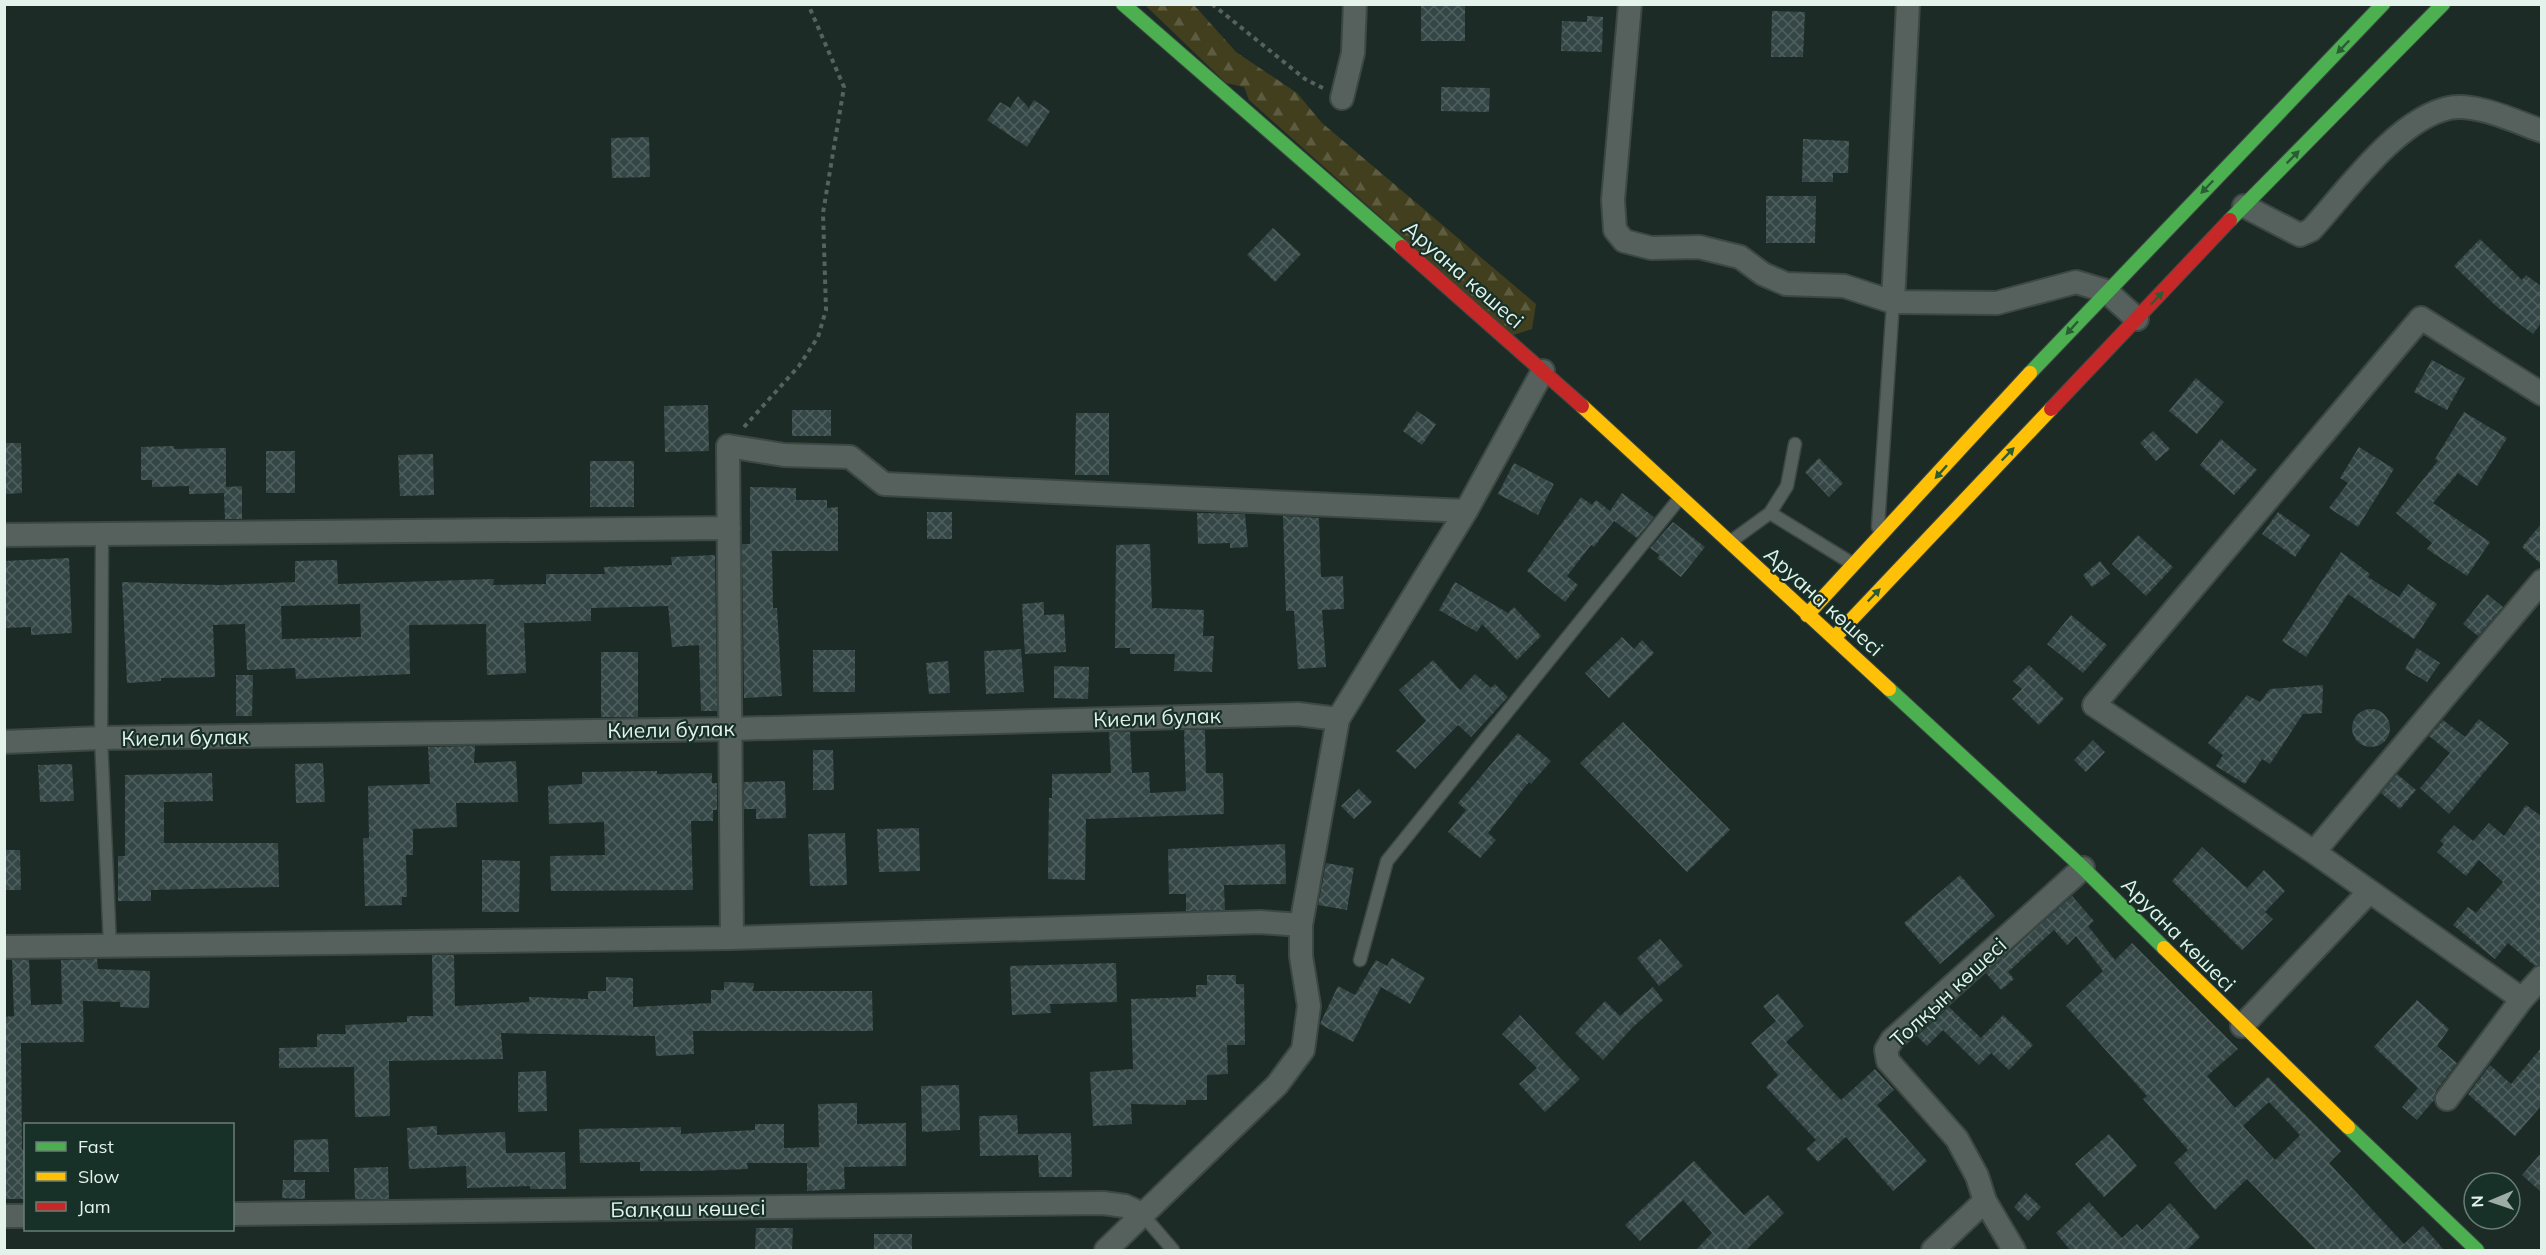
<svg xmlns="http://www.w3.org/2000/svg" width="2546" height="1255" font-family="Mulish,sans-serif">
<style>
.forest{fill:url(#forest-firs)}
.building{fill:url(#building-cross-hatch);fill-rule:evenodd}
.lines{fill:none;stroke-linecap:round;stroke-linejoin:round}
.lane-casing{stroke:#3c4843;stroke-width:15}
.street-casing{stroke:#3c4843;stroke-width:26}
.fast-casing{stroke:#3c4843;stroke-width:16}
.slow-casing{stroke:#3c4843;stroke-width:16}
.jam-casing{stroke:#3c4843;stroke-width:16}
.path{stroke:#57615d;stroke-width:4;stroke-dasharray:4.5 4.5;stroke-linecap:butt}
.lane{stroke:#56605c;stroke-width:12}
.street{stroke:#56605c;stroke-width:22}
.fast{stroke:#4caf50;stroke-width:14}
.slow{stroke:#ffc107;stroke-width:14}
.jam{stroke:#c62828;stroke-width:14}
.oneway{fill:#2a5d36}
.labels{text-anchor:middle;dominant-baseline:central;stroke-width:4.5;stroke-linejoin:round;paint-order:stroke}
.street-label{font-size:21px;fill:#e3f2eb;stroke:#173128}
</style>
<defs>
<pattern id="forest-firs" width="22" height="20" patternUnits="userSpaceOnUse" patternTransform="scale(1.5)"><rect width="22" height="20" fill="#423f1f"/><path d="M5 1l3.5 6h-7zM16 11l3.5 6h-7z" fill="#5d5b40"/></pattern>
<pattern id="building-cross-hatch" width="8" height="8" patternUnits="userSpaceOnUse" patternTransform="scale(1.5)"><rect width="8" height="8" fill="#344645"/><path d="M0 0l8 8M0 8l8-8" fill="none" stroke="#516160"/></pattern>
</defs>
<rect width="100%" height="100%" fill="#1d2b26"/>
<!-- forest -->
<path class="forest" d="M1145 5H1194L1236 52 1297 93 1322 123 1536 304 1532 329 1513 335 1249 100 1244 87 1226 83Z"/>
<!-- building -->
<path class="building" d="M1421 4H1465V41H1421Z
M1772 11 1805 12 1803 57H1771Z
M1587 16 1603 17 1602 52 1561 51 1562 21 1587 22Z
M1441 87 1490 88 1489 112 1441 111Z
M1018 96 1029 108 1034 100 1050 111 1027 147 987 120 1000 102 1010 108Z
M649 137 650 177 612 178 611 138Z
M1803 139 1849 141 1848 173H1833V182H1802Z
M1766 196H1816L1815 243H1766Z
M1273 228 1301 254 1275 282 1247 255Z
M2480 239 2522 280 2526 275 2541 286V323L2533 334 2496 306 2454 266Z
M2432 360 2465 378 2447 410 2414 392Z
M2196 378 2224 402 2197 434 2169 411Z
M708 405 709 451 665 452 664 406Z
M792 410H831V436H792Z
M1417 411 1436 424 1422 445 1403 431Z
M2464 412 2507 438 2477 486 2458 473 2433 503 2490 542 2467 576 2427 549 2432 543 2396 513 2438 461 2435 459Z
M1076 413H1109V475H1075Z
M2153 431 2170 449 2156 461 2140 443Z
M2221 439 2257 470 2234 495 2200 465Z
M4 443H21L22 493 4 494Z
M174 446V449L226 448V487L242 486V519H225L224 493 189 494V486L152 487V480H141V447Z
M2359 447 2394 469 2358 527 2329 508 2348 483 2340 478Z
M266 451H295V493H266Z
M433 454 434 495 400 496 398 455Z
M1819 458 1843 483 1829 497 1805 472Z
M590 461H634V507H590Z
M1514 463 1554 484 1538 515 1498 494Z
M750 487 796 488V500H827V508L838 507V551H772L773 608H777L782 696 744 698 742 544H750Z
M1622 493 1654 517 1637 538 1614 521 1594 547 1591 545 1567 576 1578 585 1565 602 1527 571 1581 497 1592 505 1596 500 1610 511Z
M927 512H952V539H927Z
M2278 512 2310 535 2295 557 2262 534Z
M1197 513 1245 514 1248 547 1230 548V543L1198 544Z
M1283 516 1319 518 1321 577 1343 576 1344 609 1322 610 1326 667 1298 669 1294 611H1286Z
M1673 522 1705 547 1681 577 1657 558 1660 555 1650 548Z
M2541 524V564L2522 547Z
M2138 535 2173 567 2146 596 2112 564Z
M1150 544 1152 608 1204 610 1203 636H1214L1212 672 1174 671 1175 654H1130V648H1115L1116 545Z
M2341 552 2370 574 2368 577 2399 597 2408 584 2437 604 2414 639 2348 594 2306 657 2282 641Z
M715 555 717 711H701L699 645 672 647 668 606 591 608V621L524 623 526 673 487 675 486 624 409 625 410 674 296 679 295 668 247 670 245 624 213 625 215 677 161 678V681L127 683 122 582 220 585 295 582V561L337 560 338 584 494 579 493 585 546 584V574H605L604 567 672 565 671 557ZM360 604 361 637 282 639 281 606Z
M69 558 72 633 31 635V627L4 628V561Z
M2100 561 2110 574 2092 587 2083 575Z
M1455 582 1508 613 1514 607 1541 636 1517 660 1482 624 1477 632 1439 610Z
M2487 594 2503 607 2478 636 2463 624Z
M1044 602V615L1064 614 1066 652 1025 654 1022 604Z
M2071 615 2107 645 2083 673 2047 644Z
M1622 637 1634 649 1642 640 1654 653 1609 698 1585 673Z
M2417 648 2440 663 2427 682 2405 669Z
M1021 649 1024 692 986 694 984 651Z
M813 650H855V692H813Z
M601 652H638V717H601Z
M1433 660 1460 690 1475 674 1491 688 1495 684 1508 697 1471 737 1458 725 1415 769 1396 751 1426 721 1399 690Z
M948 661 950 693 929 694 926 663Z
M2029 665 2064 699 2039 725 2012 699 2022 689 2013 681Z
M1054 666 1089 667 1088 699 1054 698Z
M236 675H253L252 716H236Z
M2323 685 2322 713 2303 714 2270 764 2262 759 2245 784 2216 766 2223 755 2208 743 2247 695 2260 702 2270 689Z
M2352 728a19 19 0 1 1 38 0a19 19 0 1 1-38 0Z
M2479 719 2509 743 2449 814 2420 788 2450 753 2429 736 2443 720 2465 737Z
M1623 722 1730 830 1687 872 1580 763Z
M1184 730H1205L1206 773H1223L1224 814 1086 819 1085 880 1048 879 1049 798H1052V774L1111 773 1109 732H1130L1132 773 1149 772 1150 793 1186 791Z
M1518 733 1551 761 1531 784 1529 782 1488 833 1496 840 1480 858 1448 832 1466 810 1458 803Z
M2093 740 2105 752 2086 772 2074 760Z
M475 746 474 763 516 761 518 802 456 803 457 827 413 829V855H406L407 897H402V905L365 906 363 838H369L368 786 430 784 428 747Z
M813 750H833L834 790H813Z
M323 763 325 802 296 803 295 764Z
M72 764 74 801 40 802 38 765Z
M657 771V774L712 773V783H717V810H713V821H691L693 890 551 891 550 856 605 855 604 822 549 824 548 786 582 784V772Z
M212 773 213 801 164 802V843H278L279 887 151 890V901H118V856H125V775Z
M2397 774 2416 790 2400 809 2381 793Z
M785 781 786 818 756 819V809H744V782Z
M1359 789 1372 802 1354 819 1341 806Z
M2526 805 2541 816V964L2535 966 2508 943 2495 959 2453 925 2468 907 2476 913 2503 882 2479 860 2466 876 2437 852 2444 844 2440 841 2454 825 2473 841 2489 823 2504 836Z
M919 828 920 871 879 872 877 829Z
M845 833 847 885 810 886 808 834Z
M1285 844 1286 884 1224 885 1225 910 1186 911V894H1169L1168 849Z
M2202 847 2247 888 2264 870 2285 891 2265 912 2273 919 2242 950 2172 881Z
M4 850H20L21 890H4Z
M482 860 520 861 519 912H482Z
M1326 863 1354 868 1347 910 1318 905Z
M1960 875 1995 916 1940 964 1904 923Z
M2072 896 2094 921 2088 926 2115 960 2132 943 2238 1049 2207 1076 2235 1108 2268 1077 2341 1151 2329 1163 2404 1244 2423 1226 2445 1251H2317L2247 1179 2215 1210 2174 1163 2188 1150 2143 1099 2147 1096 2066 1006 2103 971 2076 936 2067 945 2054 930 2008 972 2014 979 2001 990 1986 973ZM2269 1102 2300 1135 2275 1160 2243 1126Z
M1660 939 1683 966 1659 986 1637 958Z
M432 955H454L455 1006 529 1002V997L588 999V991H606V977L633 978V1007L711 1003V990H724V982L754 983 753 991H872L873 1031H693L694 1054 656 1056 655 1036 501 1033 503 1059 389 1061 390 1116 355 1117 354 1067 279 1068V1048L317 1047V1034H346L345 1025 407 1022V1016H433Z
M1392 958 1425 978 1410 1004 1381 987 1353 1042 1320 1024 1338 986 1355 995 1376 960 1387 966Z
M97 959 98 969 150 971 149 1008 120 1007V1002L83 1001 84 1042 21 1043 22 1150H24L25 1199H4V1017L14 1016 12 960H29L31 1005 62 1004 61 960Z
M1116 963 1117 1002 1050 1004 1051 1013 1012 1015 1010 966Z
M1207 975H1236V984H1244L1245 1045H1227L1228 1074 1207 1075V1100H1186V1105L1131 1104 1132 1124 1093 1126 1090 1072 1133 1069 1131 999 1196 997V985H1207Z
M1653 987 1663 1000 1632 1028 1603 1060 1575 1033 1605 1001 1620 1016Z
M1778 994 1804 1026 1786 1042 1841 1100 1875 1069 1894 1090 1877 1105 1927 1161 1893 1191 1846 1137 1818 1162 1806 1149 1816 1140 1766 1087 1778 1075 1751 1043 1776 1021 1763 1006Z
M2417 1000 2449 1029 2437 1046 2457 1063 2436 1091 2434 1100 2417 1120 2402 1107 2418 1088 2374 1047Z
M1949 1007 1981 1038 2003 1015 2033 1045 2009 1070 1991 1053 1979 1065 1943 1030 1927 1046 1917 1036Z
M1520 1015 1580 1079 1545 1112 1519 1084 1537 1068 1502 1034Z
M2541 1048V1106L2515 1136 2468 1094 2490 1065 2511 1084Z
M546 1071 547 1111 518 1112V1072Z
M959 1085 960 1130 922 1132 921 1086Z
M857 1103V1124L906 1123V1166L844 1167 845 1189 807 1191V1163H747L748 1169 696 1171H640V1162L580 1163 579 1129 681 1127V1134L755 1130V1124H784V1148L819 1147 818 1104Z
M1017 1115 1018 1134 1071 1133 1072 1177H1039L1038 1155 980 1156 979 1116Z
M437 1126V1135L505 1132 506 1153 565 1152 566 1189H530V1186L467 1188 466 1166 409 1169 407 1128Z
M2109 1134 2137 1166 2104 1197 2075 1164Z
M328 1139 329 1172H294V1140Z
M2541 1153V1192L2522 1175Z
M1694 1161 1744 1215 1768 1195 1784 1213 1745 1251H1695L1712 1233 1683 1200 1640 1241 1625 1225Z
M388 1167 389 1199H355L354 1168Z
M283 1180H305V1199L282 1198Z
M2026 1193 2041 1207 2028 1221 2014 1207Z
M2089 1202 2122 1238 2137 1224 2142 1230 2170 1203 2200 1237 2186 1251H2071L2056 1233Z
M756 1228H793L792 1251H755Z
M874 1234H912V1251H874Z"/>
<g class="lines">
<!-- lane casing -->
<g class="lane-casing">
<path id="lane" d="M1770 513 1787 486 1795 444
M1878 527 1893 302
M102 533 101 738 110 946
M1730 542 1770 513 1853 564
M1360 960 1387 861 1679 499
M1142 1214 1173 1250"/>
</g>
<!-- street casing -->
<g class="street-casing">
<path id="street" d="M1630 4 1613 200 1615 230 1624 241 1651 248 1699 247 1740 257 1763 274 1786 284 1844 286 1893 302 1997 303 2076 282 2106 291 2137 319
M1342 98 1353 53 1355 4
M2244 206 2300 235 2311 230C2346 192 2397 119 2449 108 2475 102 2517 122 2542 131
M1893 302 1908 4
M2542 394 2421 318 2094 705 2314 852 2522 999 2542 977
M4 535 729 528
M4 742 101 738 729 729 1298 714 1338 719
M2314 852 2542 581
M732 938 728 446 784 455 850 457 884 484 1466 511
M4 947 732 938 1260 922 1301 925 1338 719 1466 511 1543 371
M2242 1026 2368 893
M2447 1099 2522 999
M232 1214 1103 1203 1125 1206 1142 1214
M4 1216H26
M1106 1250 1277 1085 1303 1050 1309 1006 1301 956V925
M1933 1250 1985 1201
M2014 1250 1985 1201 1977 1176 1957 1139 1888 1061 1886 1050 1892 1040 2083 868"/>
</g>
<!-- fast casing -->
<g class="fast-casing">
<path id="fast" d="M1123 4 1402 247
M2230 220 2443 4
M2030 373 2383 4
M1889 689 2083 868 2164 948
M2348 1127 2477 1250"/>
</g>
<!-- slow casing -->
<g class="slow-casing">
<path id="slow" d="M1582 406 1889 689
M1807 615 2030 373
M1834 638 2051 409
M2164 948 2348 1127"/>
</g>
<!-- jam casing -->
<g class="jam-casing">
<path id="jam" d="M1402 247 1582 406
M2051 409 2230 220"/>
</g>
<!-- path -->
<path class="path" d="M1212 4 1305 79 1323 88
M744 427 799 366 818 337 826 310 823 213 844 87 808 4"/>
<!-- lane -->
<use href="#lane" class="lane"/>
<!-- street -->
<use href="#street" class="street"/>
<!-- fast -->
<use href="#fast" class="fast"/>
<!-- slow -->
<use href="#slow" class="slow"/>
<!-- jam -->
<use href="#jam" class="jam"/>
</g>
<!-- one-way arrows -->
<defs><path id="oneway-solid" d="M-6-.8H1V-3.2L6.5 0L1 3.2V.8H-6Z" transform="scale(1.5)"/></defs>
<g class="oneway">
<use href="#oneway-solid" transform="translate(2343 47) rotate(134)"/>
<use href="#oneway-solid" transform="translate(2293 157) rotate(-45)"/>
<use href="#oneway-solid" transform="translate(2207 187) rotate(134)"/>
<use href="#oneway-solid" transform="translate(2157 298) rotate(-46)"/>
<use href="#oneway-solid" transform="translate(2072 328) rotate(132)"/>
<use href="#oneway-solid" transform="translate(2008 454) rotate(-46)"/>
<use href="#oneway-solid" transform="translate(1941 472) rotate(132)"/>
<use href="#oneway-solid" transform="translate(1874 595) rotate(-46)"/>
</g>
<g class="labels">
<!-- street labels -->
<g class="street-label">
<text transform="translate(1464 274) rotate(41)">Аруана көшесі</text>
<text transform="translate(1824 601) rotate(42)">Аруана көшесі</text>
<text transform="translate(1157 717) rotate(-2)">Киели булак</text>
<text transform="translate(671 729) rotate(-1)">Киели булак</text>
<text transform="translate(185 737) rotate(-1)">Киели булак</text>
<text transform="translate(2179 934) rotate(45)">Аруана көшесі</text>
<text transform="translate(1948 992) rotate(-43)">Толқын көшесі</text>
<text transform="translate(688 1208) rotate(-1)">Балқаш көшесі</text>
</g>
</g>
<!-- border -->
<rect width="2546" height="1255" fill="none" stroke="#e3f2eb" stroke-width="12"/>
<!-- legend -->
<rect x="24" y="1123" width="210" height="108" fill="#173128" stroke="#697e76" stroke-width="1.5"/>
<rect x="36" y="1142" width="30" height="9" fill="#4caf50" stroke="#697e76" stroke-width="1.5"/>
<text x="78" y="1153" font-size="18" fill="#e3f2eb">Fast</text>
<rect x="36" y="1172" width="30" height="9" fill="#ffc107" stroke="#697e76" stroke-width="1.5"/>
<text x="78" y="1183" font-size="18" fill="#e3f2eb">Slow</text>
<rect x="36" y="1202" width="30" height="9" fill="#c62828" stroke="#697e76" stroke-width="1.5"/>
<text x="78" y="1213" font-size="18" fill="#e3f2eb">Jam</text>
<!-- north arrow -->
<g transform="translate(2492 1201) rotate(268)"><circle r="28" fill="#173128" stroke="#697e76" stroke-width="1.5"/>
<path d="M0-4.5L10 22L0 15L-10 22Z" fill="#9eaca6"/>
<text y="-9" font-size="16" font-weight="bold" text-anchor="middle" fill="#e3f2eb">N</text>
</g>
</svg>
